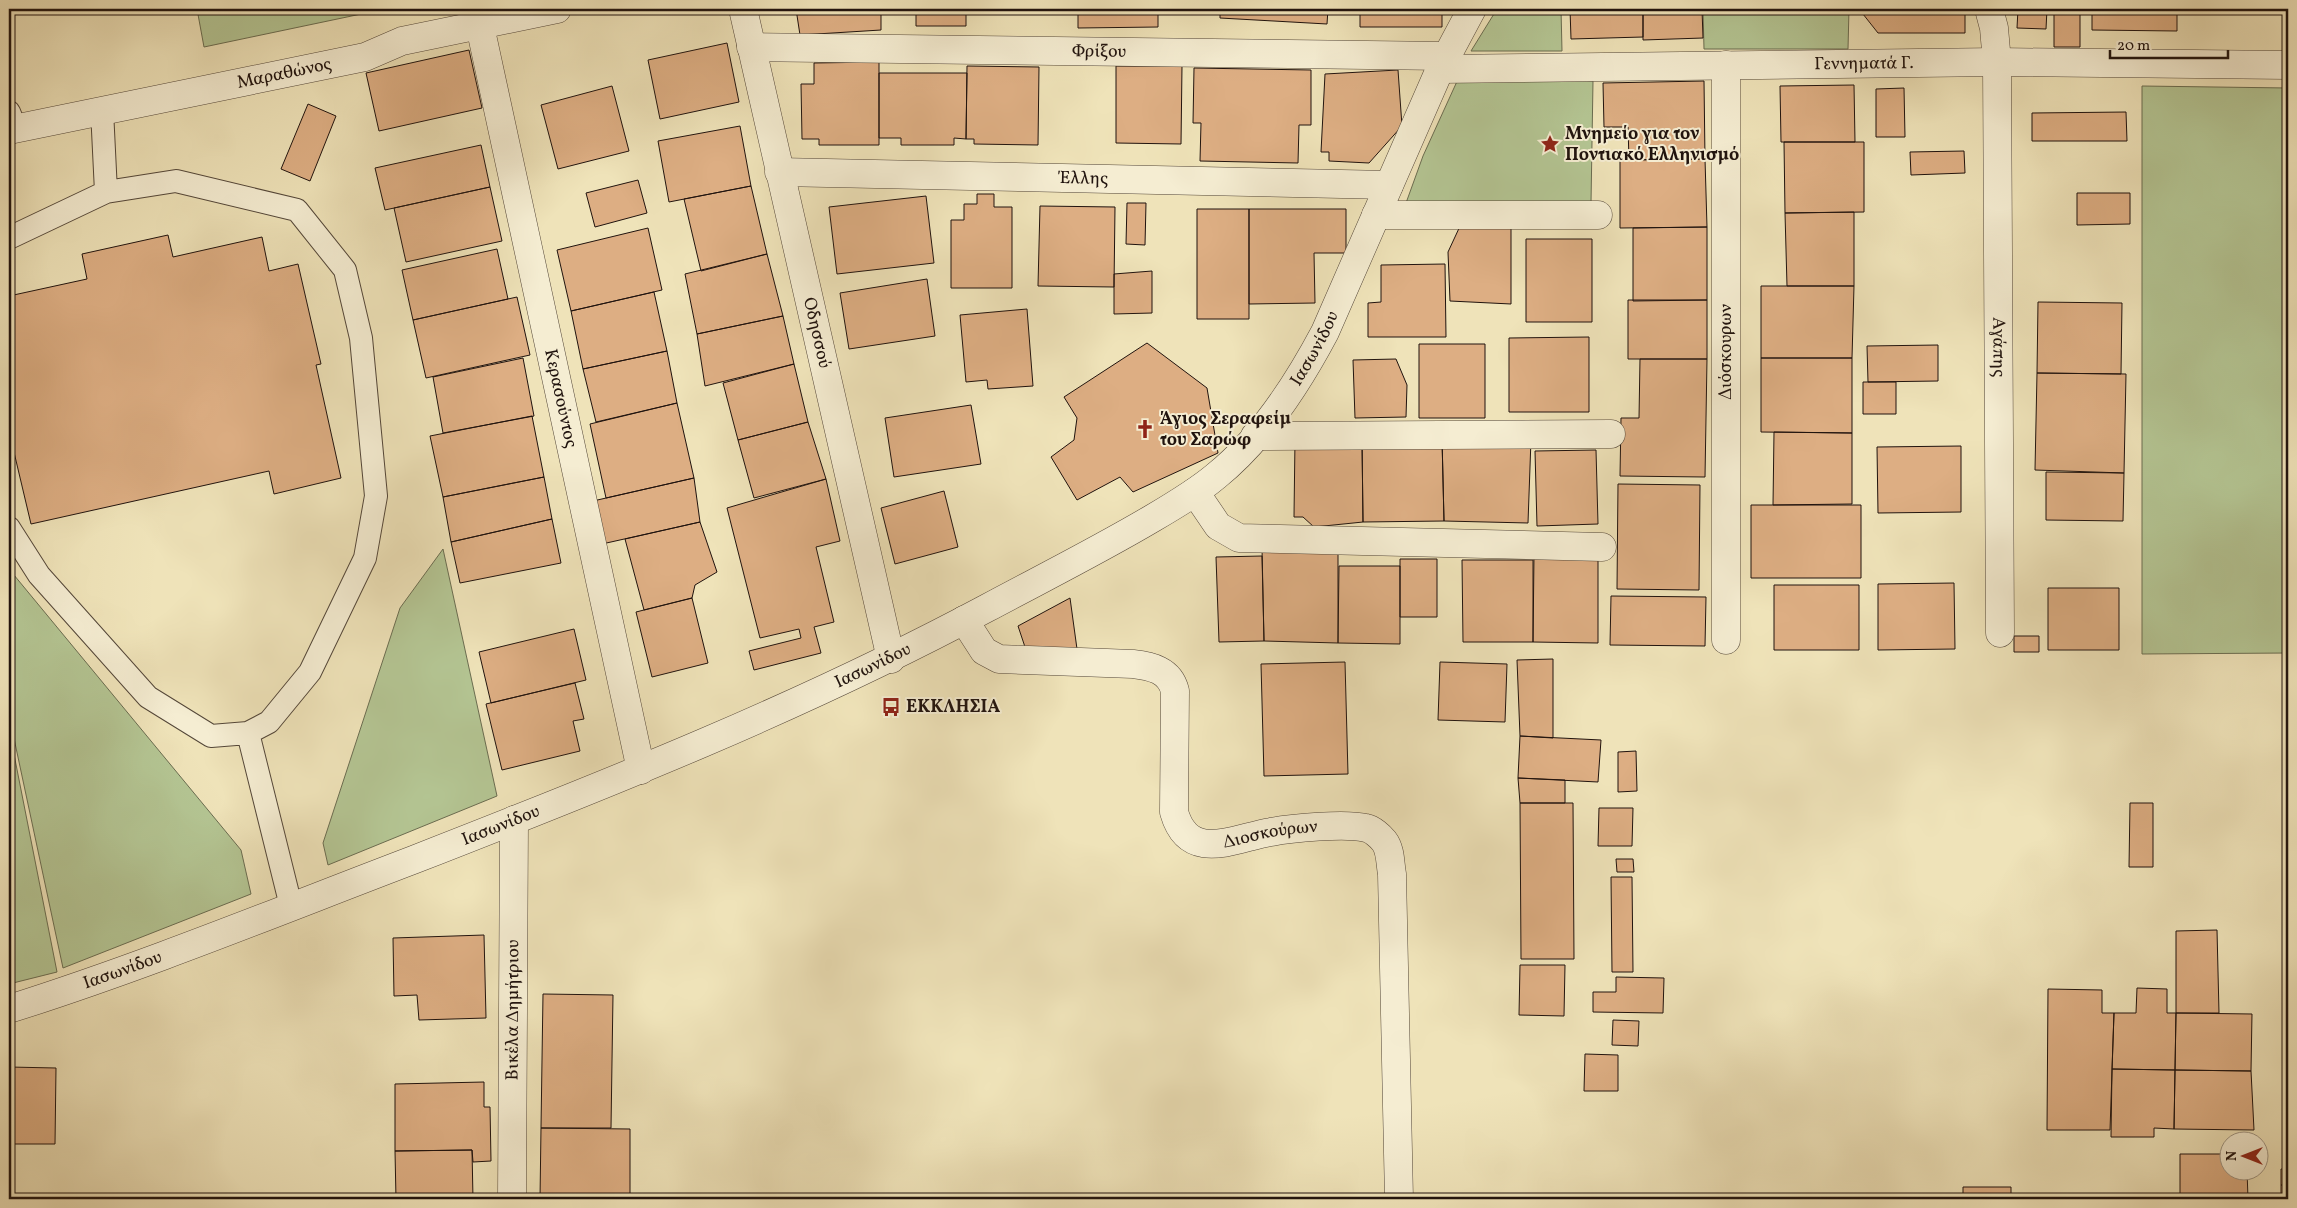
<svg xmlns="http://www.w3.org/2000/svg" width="2297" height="1208" font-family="Vollkorn,serif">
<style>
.green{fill:#b4c593;stroke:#6a6c50}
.building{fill:#ddae83;stroke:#20130e}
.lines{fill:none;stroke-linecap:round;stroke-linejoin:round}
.service-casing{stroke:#544739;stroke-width:24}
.minor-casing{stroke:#544739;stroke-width:29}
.tertiary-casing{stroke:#544739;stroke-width:29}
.service{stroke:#f5edd2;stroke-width:22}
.minor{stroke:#f5edd2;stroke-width:28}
.tertiary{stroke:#f5edd2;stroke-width:28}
.labels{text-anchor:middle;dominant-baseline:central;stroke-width:4;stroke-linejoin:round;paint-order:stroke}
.street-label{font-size:18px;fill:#20130e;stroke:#f5edd2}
.poi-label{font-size:18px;font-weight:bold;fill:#20130e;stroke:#f5edd2;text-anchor:start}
</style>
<rect width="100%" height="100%" fill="#efe3b9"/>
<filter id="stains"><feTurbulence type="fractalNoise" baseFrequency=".004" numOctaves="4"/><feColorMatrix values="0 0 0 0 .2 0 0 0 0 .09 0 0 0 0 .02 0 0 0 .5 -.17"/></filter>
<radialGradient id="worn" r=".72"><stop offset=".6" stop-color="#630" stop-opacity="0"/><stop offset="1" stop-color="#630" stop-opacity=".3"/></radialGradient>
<!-- green -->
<path class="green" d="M197 9H385L204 47Z
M1497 9H1561L1562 51H1471Z
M1703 9H1849L1848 49H1704Z
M1459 77H1542L1593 81 1591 203H1406L1423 156Z
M2142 86 2288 88V653L2142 654Z
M443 549 497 796 328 865 323 843 400 608Z
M9 569 241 850 251 894 63 968 9 715Z
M9 729 57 972 9 984Z"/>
<!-- building -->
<path class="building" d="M796 9H881V30L800 35Z
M916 9H966V26H916Z
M980 9H1042V11L981 12Z
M1078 9H1158V27L1078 28Z
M1220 9H1328L1327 24 1220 18Z
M1360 9H1442V27H1360Z
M1570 9H1643V37L1571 39Z
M1643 9H1702L1703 38 1643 40Z
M1859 9H1965V33H1878Z
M2018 9H2047L2046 29 2017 28Z
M2054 9H2080V47H2054Z
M2092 9H2177V31L2092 30Z
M2230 9H2288V12H2230Z
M727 43 739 102 660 119 648 60Z
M469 50 482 108 379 131 366 73Z
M879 62V145H819V139H802L801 84H814V63Z
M967 66 1039 67 1038 145 974 144V139H966Z
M1116 66H1182L1181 144 1116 143Z
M1194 68 1311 70V125H1299L1298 163 1200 161 1201 123H1193Z
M1398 70 1402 126 1369 163 1329 161V152H1321L1325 74Z
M879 73H967L966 139 954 138V145H901V138H879Z
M1704 81 1705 159 1629 160 1628 127H1604L1603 83Z
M1854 85 1855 142H1781L1780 86Z
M612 86 629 151 558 169 541 105Z
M1904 88 1905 137H1876V89Z
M308 104 336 116 310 181 281 169Z
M2126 112 2127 141H2032V113Z
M740 126 751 186 669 202 658 141Z
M1784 142H1864V212L1785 213Z
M481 145 490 187 385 210 375 168Z
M1964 151 1965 173 1911 175 1910 152Z
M1705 159 1707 227 1620 228V160Z
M638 180 647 213 595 227 586 193Z
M751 186 767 254 701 271 684 199Z
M490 187 502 241 406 262 394 208Z
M2077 193H2130V224L2077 225Z
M977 194H994V207H1012V288H951V220H964V204H977Z
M926 196 934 263 837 274 829 207Z
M1127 203H1146L1145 245 1126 244Z
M1040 206 1115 207 1114 287 1038 286Z
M1197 209H1249V319H1197Z
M1249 209H1346V253H1314L1315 303 1249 304Z
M1854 212V286H1787L1785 213Z
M1461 224H1511V304L1450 301 1448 252Z
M1707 227V300L1633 301V228Z
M648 228 662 290 571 311 557 250Z
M168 235 173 257 262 237 269 271 298 264 321 364 316 365 341 478 274 494 269 471 31 524 9 431V328H11L9 296 87 279 82 254Z
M1526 239H1592V322H1526Z
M497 249 508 299 413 320 402 270Z
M767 254 783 316 697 334 685 274Z
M1445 264 1446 337H1368V303L1381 302V265Z
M1152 271V313L1114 314V274Z
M927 279 935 336 849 349 840 293Z
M1761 286H1854L1852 358H1761Z
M654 292 667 351 583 369 571 311Z
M517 297 530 355 426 378 413 320Z
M1628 300H1707V359H1628Z
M2038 302 2122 303 2121 374 2037 373Z
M1027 309 1033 386 988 389 987 380 966 382 960 315Z
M783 316 794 364 705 386 697 334Z
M1589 337V412H1509V338Z
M1147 343 1207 388 1218 453 1133 492 1120 477 1077 500 1051 457 1074 440 1077 418 1064 397Z
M1419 344H1485V418H1419Z
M1938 345V381L1868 382 1867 346Z
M667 351 677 403 596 422 583 369Z
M523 358 534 416 443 433 433 377Z
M1761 358H1852V433L1761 432Z
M1396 359 1407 385 1406 417 1355 418 1353 360Z
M1640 359H1707L1705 477 1620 476 1621 418H1639Z
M794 364 808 422 738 440 723 383Z
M2037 373 2126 374 2124 473 2035 470Z
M1863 382H1896V414H1863Z
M677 403 694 478 606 498 590 424Z
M971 405 981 464 894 477 885 418Z
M532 416 544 477 443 497 430 436Z
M808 422 826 479 754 498 738 440Z
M1774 432 1852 433V504L1773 505Z
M1442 438 1531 439 1528 523 1444 521Z
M1442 438 1444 521 1363 522 1362 439Z
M1362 439 1363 522 1314 527 1303 517H1294L1295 440Z
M1961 446V512L1878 513 1877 447Z
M1596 450 1598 524 1537 526 1535 451Z
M2046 472 2124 473 2123 521 2046 520Z
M544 477 552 519 451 542 443 497Z
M694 478 700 522 602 544 593 501Z
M826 479 840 541 816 547 834 622 814 627 821 653 754 670 749 651 801 638 799 629 760 638 727 508Z
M1618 484 1700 485 1699 590 1617 589Z
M944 491 958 547 895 564 881 508Z
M1751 505H1861V578H1751Z
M552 519 561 563 460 583 451 542Z
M700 522 717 572 695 585 692 598 644 610 625 539Z
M1338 547V643L1264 641 1262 548Z
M1534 555 1598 556V643L1533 642Z
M1262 556 1264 641 1219 642 1216 557Z
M1400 559H1437V617H1400Z
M1462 560H1533V642H1463Z
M1339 566H1400V644L1338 643Z
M1954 583 1955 649 1878 650V584Z
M1774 585H1859V650H1774Z
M2048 588H2119V650H2048Z
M1611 596 1706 597 1705 646 1610 645Z
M692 598 708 663 652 677 636 612Z
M1070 598 1077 649 1025 647 1018 626Z
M574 629 586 680 491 703 479 652Z
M2014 636H2039V652H2014Z
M1553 659V738L1520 736 1517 660Z
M1345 662 1348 774 1264 776 1261 664Z
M1440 662 1507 664 1505 722 1438 720Z
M575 683 584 719 573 721 580 751 502 770 486 704Z
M1520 736 1601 740 1598 782 1518 778Z
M1636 751 1637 791 1618 792V752Z
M1518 778 1565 780V803H1520Z
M1520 803H1573L1574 959H1521Z
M2130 803H2153V867H2129Z
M1599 808H1633L1632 846H1598Z
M1616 859H1633L1634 872H1617Z
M1611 877H1632L1633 972H1612Z
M2217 930 2219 1013H2176V931Z
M484 935 486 1018 419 1020 417 995 394 996 393 938Z
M1520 965H1565L1564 1016 1519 1015Z
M1616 977 1664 978 1663 1013 1593 1012V992H1616Z
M2137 988 2167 989V1013H2176L2175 1070 2112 1069 2114 1013H2136Z
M2048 989 2102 990V1013H2114L2110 1130H2047Z
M543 994 613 995 611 1128H541Z
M2176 1013 2252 1014 2251 1071 2175 1070Z
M1613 1020 1639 1021 1638 1046 1612 1045Z
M1585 1054 1618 1055V1091H1584Z
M9 1067 56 1068 55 1144H9Z
M2112 1069 2175 1070 2174 1129 2154 1128V1137H2111Z
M2175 1070 2251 1071 2254 1130 2174 1129Z
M484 1082V1107H490L491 1161 473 1162 472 1150 395 1151V1084Z
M541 1128 630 1129V1199H540Z
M472 1150 473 1199H396L395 1151Z
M2180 1154H2230V1170H2247L2248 1199H2180Z
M2281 1169H2288V1185H2281Z
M2281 1185H2288V1199H2281Z
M1963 1187H2011V1199H1963Z"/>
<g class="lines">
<!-- service casing -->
<g class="service-casing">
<path id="service" d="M102 110 106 192
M9 112 16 129
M9 238 106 192 176 181 297 210 345 270 361 338 376 496 365 558 310 672 269 722 248 733 211 736 148 697 39 575 9 528
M248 733 291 906"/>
</g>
<!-- minor casing -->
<g class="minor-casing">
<g id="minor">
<path id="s1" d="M743 9 891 659"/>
<path id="s2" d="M1989 9 1994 28 1997 62 2000 633"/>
<path id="s3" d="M480 26 641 770"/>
<path id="s4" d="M751 47 1446 56"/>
<path d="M1726 65V640"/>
<path id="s5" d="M779 172 1389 185"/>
<path d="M1376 215H1598"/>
<path d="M1255 436 1611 434"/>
<path d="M1195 492 1218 526 1239 538 1602 547"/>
<path id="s6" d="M964 620 984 651 999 659 1133 664C1151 666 1170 670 1175 691L1174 812C1189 864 1234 838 1271 832 1291 828 1346 823 1366 828 1372 829 1380 836 1384 841 1391 850 1390 864 1392 874L1399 1199"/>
<path id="s7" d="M512 1199 514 820"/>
</g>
</g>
<!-- tertiary casing -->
<g class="tertiary-casing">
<g id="tertiary">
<path id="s8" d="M1440 69 1997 62 2288 65"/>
<path id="s9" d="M9 130 365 57 402 41 557 9"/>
<path id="s10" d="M9 1009C145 966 279 911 413 860 608 784 802 707 987 608 1043 578 1099 550 1153 518 1175 505 1197 492 1216 476 1262 439 1298 383 1325 332L1440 69 1472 9"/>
</g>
</g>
<!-- service -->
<use href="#service" class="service"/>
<!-- minor -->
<use href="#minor" class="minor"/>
<!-- tertiary -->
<use href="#tertiary" class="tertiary"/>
</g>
<!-- icons -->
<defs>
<g id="sight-bare" transform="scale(1.5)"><path d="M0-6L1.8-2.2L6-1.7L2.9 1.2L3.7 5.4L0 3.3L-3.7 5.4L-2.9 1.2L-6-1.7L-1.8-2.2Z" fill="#8f2418" stroke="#f5edd2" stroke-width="2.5" paint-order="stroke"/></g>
<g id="church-bare" transform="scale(1.5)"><path d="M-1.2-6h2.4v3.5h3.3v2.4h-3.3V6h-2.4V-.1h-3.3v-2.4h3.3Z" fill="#8f2418" stroke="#f5edd2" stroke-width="2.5" paint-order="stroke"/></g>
<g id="bus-bare" transform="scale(1.5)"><path d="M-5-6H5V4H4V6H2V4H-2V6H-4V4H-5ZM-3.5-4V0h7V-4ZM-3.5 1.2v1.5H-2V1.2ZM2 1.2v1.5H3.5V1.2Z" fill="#8f2418" stroke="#f5edd2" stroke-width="2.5" paint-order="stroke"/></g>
</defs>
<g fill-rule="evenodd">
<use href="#sight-bare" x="1550" y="144"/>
<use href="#church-bare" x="1145" y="429"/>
<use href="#bus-bare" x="891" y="707"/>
</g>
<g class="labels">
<!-- street labels -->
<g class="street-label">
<text stroke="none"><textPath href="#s4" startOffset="348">Φρίξου</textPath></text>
<text stroke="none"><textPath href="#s8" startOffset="424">Γεννηματά Γ.</textPath></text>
<text stroke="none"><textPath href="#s9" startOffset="281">Μαραθώνος</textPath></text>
<text stroke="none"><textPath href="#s5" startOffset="305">Έλλης</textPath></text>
<text stroke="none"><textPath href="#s1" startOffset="332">Οδησσού</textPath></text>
<text stroke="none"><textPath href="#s2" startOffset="339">Αγάπης</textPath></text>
<text stroke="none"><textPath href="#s10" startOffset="1485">Ιασωνίδου</textPath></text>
<text transform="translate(1726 352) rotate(-90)">Διόσκουρων</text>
<text stroke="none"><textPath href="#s3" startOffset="381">Κερασούντος</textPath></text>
<text stroke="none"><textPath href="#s10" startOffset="930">Ιασωνίδου</textPath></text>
<text stroke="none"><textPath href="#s10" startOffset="525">Ιασωνίδου</textPath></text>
<text stroke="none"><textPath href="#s6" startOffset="476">Διοσκούρων</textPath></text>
<text stroke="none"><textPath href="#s10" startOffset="120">Ιασωνίδου</textPath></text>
<text stroke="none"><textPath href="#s7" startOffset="189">Βικέλα Δημήτριου</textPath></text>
</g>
<!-- poi labels -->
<g class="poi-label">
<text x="1565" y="134">Μνημείο για τον<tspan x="1565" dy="21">Ποντιακό Ελληνισμό</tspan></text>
<text x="1160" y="419">Άγιος Σεραφείμ<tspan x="1160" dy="21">του Σαρώφ</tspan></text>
<text x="906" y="707">ΕΚΚΛΗΣΙΑ</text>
</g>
</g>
<!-- margin -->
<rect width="2297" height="1208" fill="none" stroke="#efe3b9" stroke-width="30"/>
<rect x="10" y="10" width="2277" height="1188" fill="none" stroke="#20130e" stroke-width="2.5"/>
<rect x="15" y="15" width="2267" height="1178" fill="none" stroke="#20130e"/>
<!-- north arrow -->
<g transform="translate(2244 1156) rotate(270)"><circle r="24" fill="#f5edd2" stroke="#a09684"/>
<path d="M0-4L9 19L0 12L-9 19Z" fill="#8f2418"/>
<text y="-8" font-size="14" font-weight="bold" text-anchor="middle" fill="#20130e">N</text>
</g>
<!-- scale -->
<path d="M2110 50v8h118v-8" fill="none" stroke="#20130e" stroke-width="2.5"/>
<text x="2117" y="50" font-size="15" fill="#20130e" stroke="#f5edd2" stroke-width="4" paint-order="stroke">20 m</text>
<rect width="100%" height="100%" filter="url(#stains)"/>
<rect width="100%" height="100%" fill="url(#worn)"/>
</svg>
